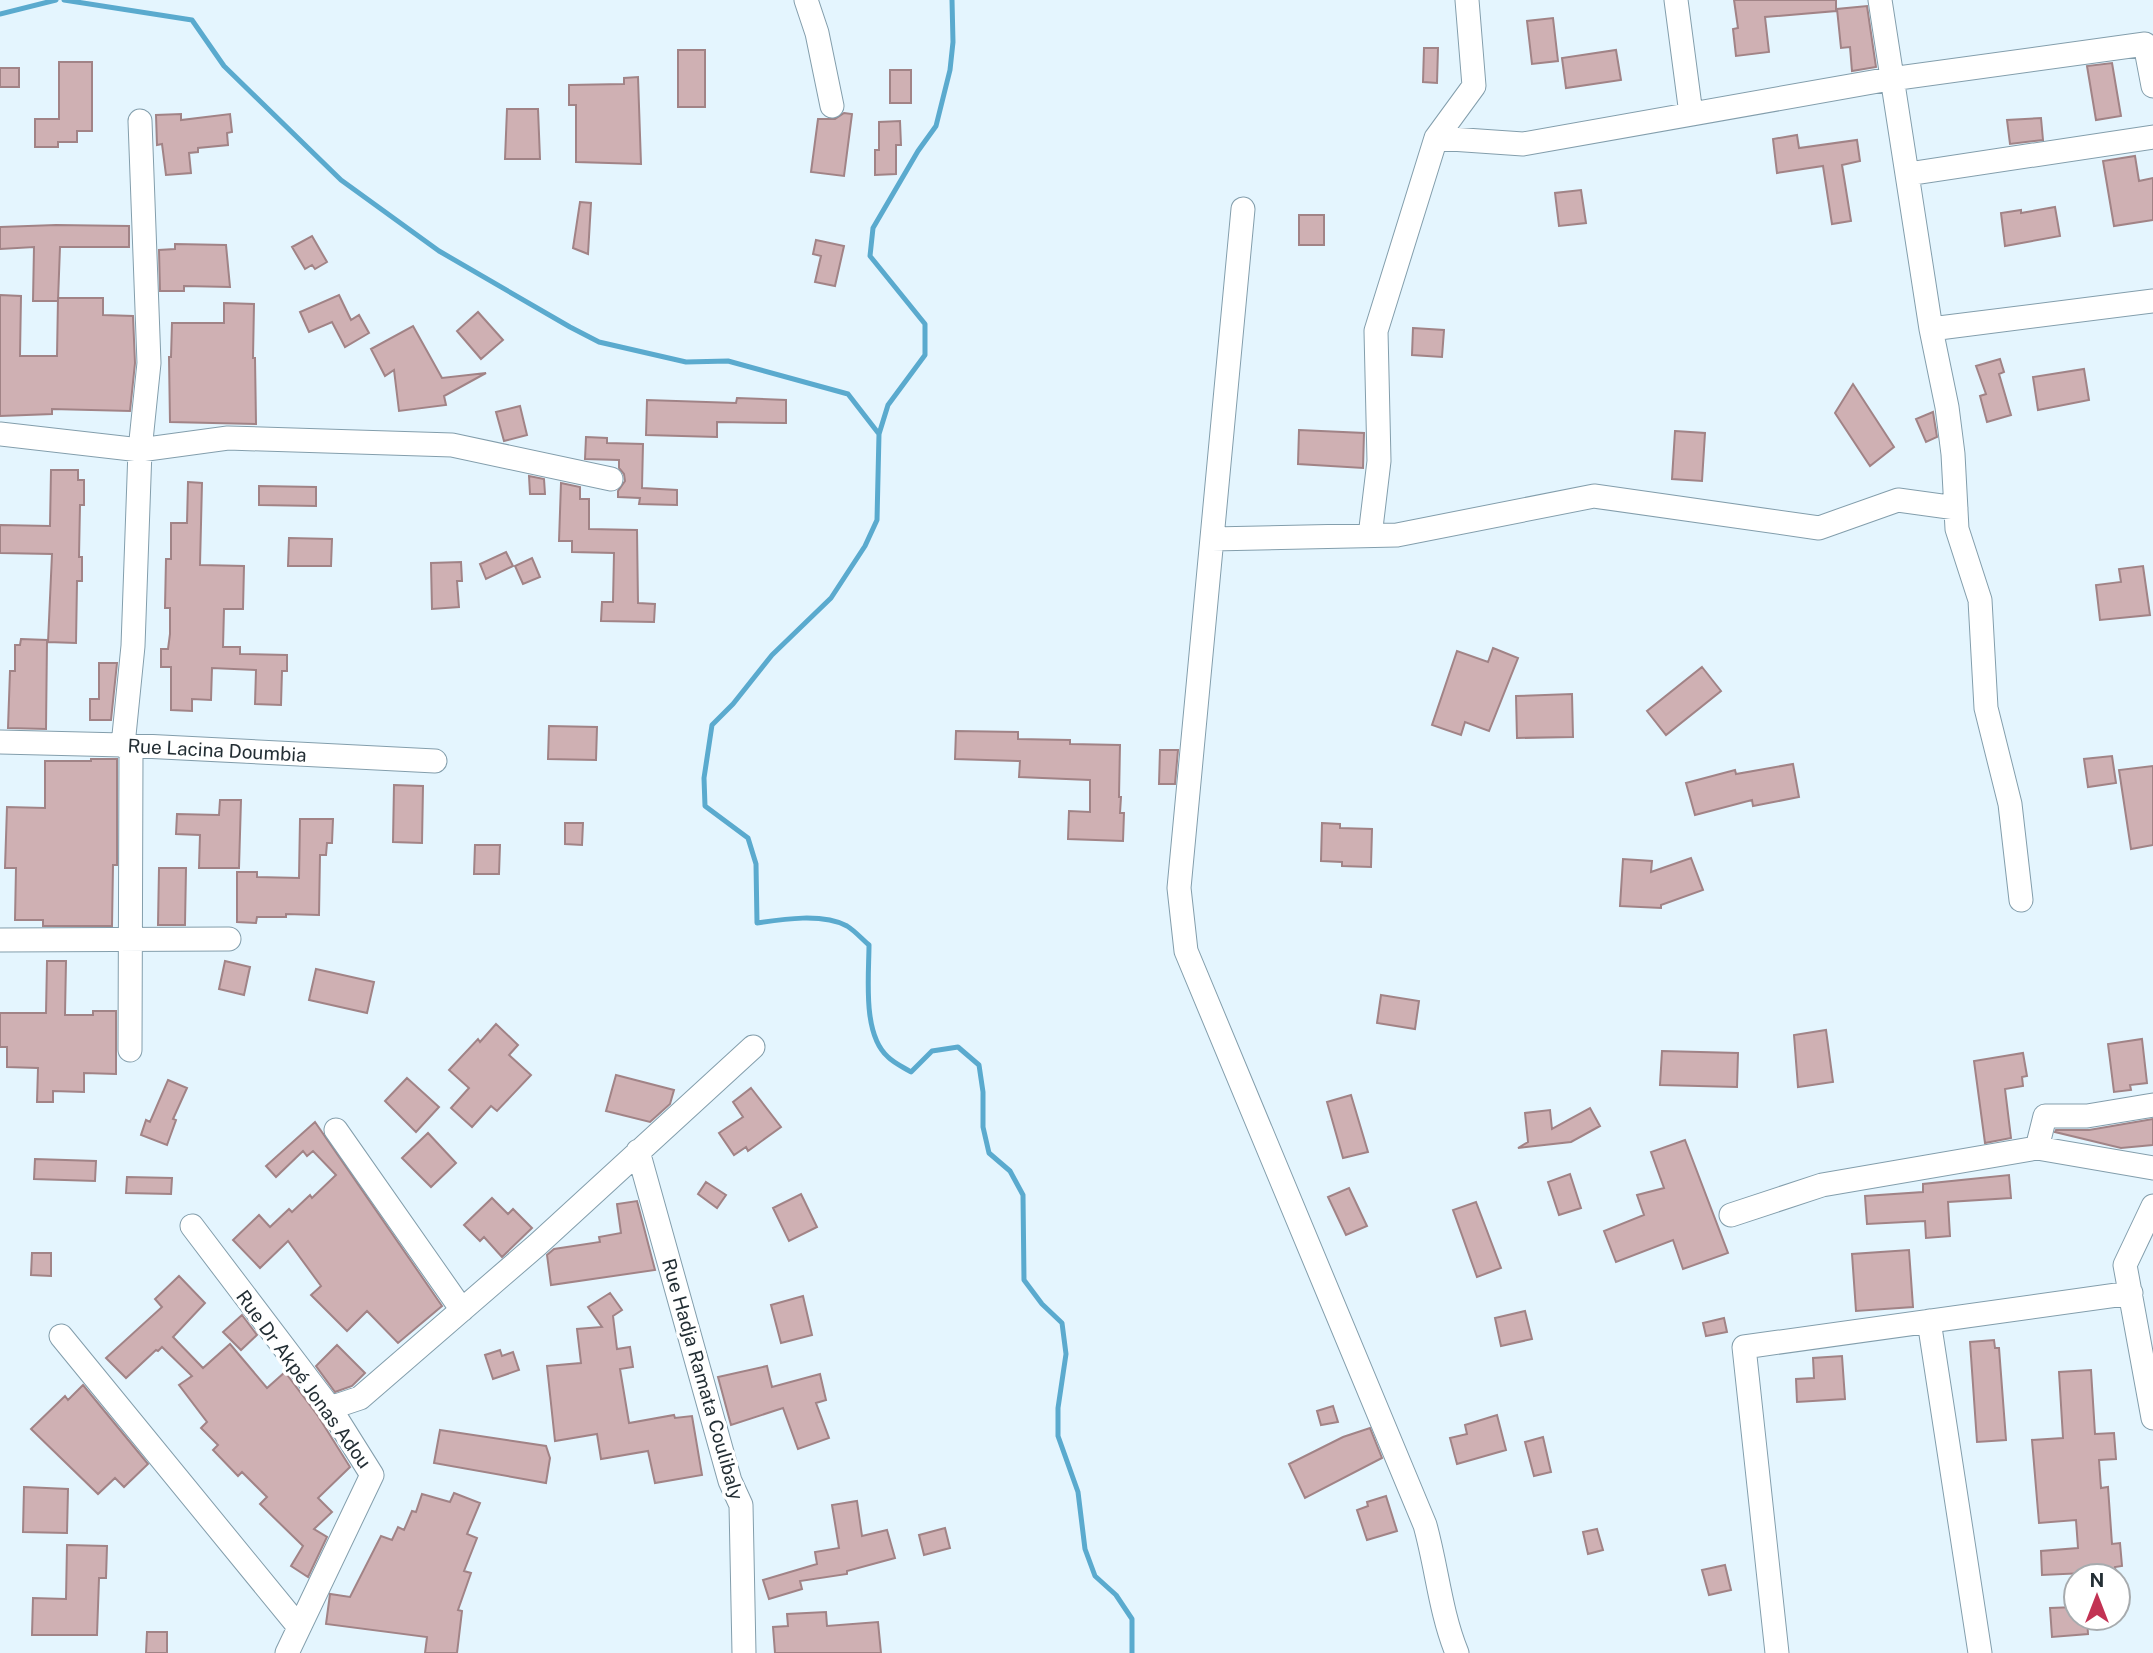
<svg xmlns="http://www.w3.org/2000/svg" width="2153" height="1653" font-family="'Public Sans',sans-serif">
<style>
.lines{fill:none;stroke-linecap:round;stroke-linejoin:round}
.stream{stroke:#5aaace;stroke-width:5}
.building{fill:#cfb0b3;stroke:#a18386;stroke-width:2}
.minor-casing{stroke:#839eac;stroke-width:25}
.minor{stroke:#fff;stroke-width:23}
.labels{text-anchor:middle;dominant-baseline:central;stroke-width:7;stroke-linejoin:round;paint-order:stroke}
.street-label{font-size:19px;fill:#232e34;stroke:#fff}
</style>
<rect width="100%" height="100%" fill="#e4f5fe"/>
<g class="lines">
<!-- stream -->
<path class="stream" d="M64 0 192 20 224 66 341 180 439 251 570 327 599 342 686 362 728 361 848 394 879 434
M952 0 953 42 950 70 936 126 918 151 873 228 870 256 925 324V355L888 405 879 434 877 520 865 546 831 598 772 655 733 704 712 725 704 778 705 806 748 838 756 864 757 923C783 919 823 913 847 926 855 931 862 939 869 945 869 976 862 1034 888 1057 894 1063 903 1067 911 1072L932 1051 958 1047 979 1065 983 1092V1127L989 1153 1010 1171 1023 1195 1024 1280 1042 1304 1062 1323 1066 1354 1058 1408V1436L1078 1492 1085 1549 1095 1576 1116 1595 1132 1619V1653
M0 14 56 0"/>
</g>
<!-- building -->
<path class="building" d="M1734 0H1836V11L1765 17 1769 52 1736 56 1733 29 1738 28Z
M1867 6 1876 67 1852 71 1850 47 1841 48 1837 9Z
M1553 18 1558 61 1532 64 1527 21Z
M1424 48H1438L1437 83 1423 82Z
M678 50H705V107H678Z
M1616 50 1621 80 1566 88 1562 58Z
M59 62H92V131H77V142H58V147H35V119H59Z
M2112 63 2121 116 2096 120 2087 66Z
M0 68H19V87H0Z
M890 70H911V103H890Z
M638 77 641 164 576 162V105H569V85L624 84V78Z
M507 109H538L540 159H505Z
M844 113 852 114 844 176 811 172 818 119H835Z
M181 114V120L230 114 232 132 227 133 228 145 198 148V152L189 153 191 173 166 175 162 144 157 145 156 115Z
M2041 118 2043 140 2010 144 2007 120Z
M900 121 901 145H896V174L875 175V150H879V122Z
M1797 135 1799 148 1857 140 1860 161 1842 165 1851 221 1832 224 1823 166 1777 173 1773 139Z
M2135 156 2139 181 2153 178V220L2114 226 2103 161Z
M1581 190 1586 223 1559 226 1555 193Z
M580 202 591 203 588 254 573 248Z
M2055 207 2060 236 2005 246 2001 213 2021 210V213Z
M1299 215H1324V245H1299Z
M56 225 129 226V247H60L58 301H33L34 247 0 249V227Z
M312 236 327 262 315 269 312 265 305 269 292 247Z
M816 240 844 246 835 286 815 282 821 256 813 254Z
M175 244 226 245 230 287 184 286V291H160L159 250 175 249Z
M0 295 21 296 20 356H57L58 298H103V315L133 316 135 363 130 411 52 409V414L0 416Z
M339 295 351 320 359 315 369 333 345 347 332 322 309 332 300 312Z
M224 303 254 304 253 358H255L256 424 170 422 169 357H171L172 323H224Z
M478 312 503 340 481 359 457 331Z
M413 326 442 378 486 373 444 396 446 405 399 411 394 370 385 376 371 349Z
M1413 328 1444 330 1442 357 1412 355Z
M2000 359 2004 372 1999 374 2011 415 1987 422 1980 396 1986 394 1976 366Z
M2084 369 2089 400 2038 410 2033 377Z
M1853 384 1894 447 1870 466 1835 413Z
M737 398 786 400V423L717 422V437L646 435 647 400 736 403Z
M520 406 527 435 504 441 496 412Z
M1933 412 1937 437 1926 442 1916 419Z
M1299 430 1364 433 1363 468 1298 464Z
M1675 431 1705 433 1702 481 1672 479Z
M586 437 607 438V443L643 444 642 488 677 490V505L639 504 640 498 618 497V491L625 481 624 474 619 468V460L585 459Z
M51 470H78V480H84V505H80L79 557H82V581H77L76 643 48 642 52 554 0 553V525L50 526Z
M529 476 544 479 545 494H530Z
M188 482 202 483 200 565 244 566 243 609H224L223 647H240V654L287 655V671H282L281 705 255 704 256 670 212 668 211 700 192 699V711L171 710V667H161V649H168L170 634V608H165L166 559H171V523H187Z
M561 483 580 487V499H589V529L637 530 638 603 655 604 654 622 601 621 602 602H613L614 553 572 552V541H559Z
M259 486 316 487V506L259 505Z
M289 538 332 539 331 566H288Z
M506 552 513 566 486 579 480 564Z
M532 558 540 577 523 584 515 566Z
M461 562 462 581H457L459 607 432 609 431 563Z
M2143 566 2150 615 2100 620 2096 585 2121 582 2119 569Z
M21 639 47 640 46 729 8 728 10 671H15V645H20Z
M1493 648 1518 658 1489 731 1465 722 1461 735 1432 725 1457 651 1488 662Z
M99 663H117L111 720H90V699H99Z
M1702 667 1721 691 1666 735 1647 711Z
M1572 694 1573 737 1517 738 1516 696Z
M549 726 597 727 596 760 548 759Z
M956 731 1018 732V739L1070 740V744L1120 745 1119 797H1121L1120 813H1124L1123 841 1068 839 1069 811 1090 812V780L1019 777 1020 761 955 759Z
M1160 750H1178L1175 784H1159Z
M2112 756 2116 783 2088 787 2084 759Z
M91 759H117V865H113L112 926H43V920H15L16 868H5L7 807 45 808V761H91Z
M1793 764 1799 797 1753 806 1752 800 1695 815 1686 783 1735 770 1736 774Z
M2153 766V845L2131 849 2119 770Z
M394 785 423 786 422 843 393 842Z
M220 800H241L239 868H199L200 835 176 834 177 814 219 815Z
M300 819H333L332 843H327L326 855H320L319 915 286 914V917H257L256 923 237 922V872H257V877L299 878Z
M565 823H583L582 845 565 844Z
M1322 823 1340 824V828L1372 829 1371 867 1342 866V862L1321 861Z
M475 845H500L499 874H474Z
M1691 858 1703 890 1661 905V908L1620 906 1623 859 1652 861 1651 872Z
M159 868H186L185 925H158Z
M47 961H66L65 1015H93V1011H116V1074L84 1073V1092L53 1091V1102H37L38 1068 7 1067V1047H0V1013H46Z
M225 961 250 967 244 995 219 989Z
M316 969 374 982 367 1013 309 1000Z
M1381 995 1419 1001 1415 1029 1377 1023Z
M496 1024 518 1045 509 1055 531 1075 497 1111 491 1106 472 1127 451 1108 469 1088 449 1070 478 1039 480 1042Z
M1826 1030 1833 1082 1798 1087 1794 1035Z
M2142 1039 2147 1083 2130 1085 2131 1090 2114 1092 2108 1044Z
M1662 1051 1738 1053 1737 1087 1660 1085Z
M2023 1053 2027 1076 2022 1077 2023 1086 2005 1089 2011 1138 1985 1143 1974 1061Z
M616 1075 674 1090 670 1104 650 1122 606 1111Z
M407 1078 439 1107 416 1132 385 1101Z
M168 1080 187 1088 173 1119 176 1120 167 1145 141 1135 146 1120 150 1122Z
M751 1088 781 1127 748 1151 746 1147 734 1155 719 1133 743 1117 733 1102Z
M1351 1095 1368 1152 1343 1158 1327 1102Z
M1590 1108 1600 1126 1571 1142 1518 1148 1528 1142 1525 1113 1550 1110 1552 1129Z
M2153 1119V1145L2121 1148 2055 1132 2056 1130H2089Z
M315 1122 442 1306 398 1343 367 1311 347 1331 311 1295 321 1286 288 1241 260 1268 233 1240 259 1215 270 1227 289 1209 292 1212 310 1195 312 1198 336 1175 313 1151 307 1156 303 1151 276 1177 266 1166Z
M428 1133 456 1163 431 1187 402 1158Z
M1685 1140 1728 1253 1683 1269 1673 1240 1616 1262 1604 1231 1644 1215 1637 1195 1664 1188 1651 1152Z
M35 1159 96 1161 95 1181 34 1179Z
M1570 1174 1581 1208 1559 1215 1548 1182Z
M2009 1175 2011 1198 1948 1202 1950 1236 1926 1238 1925 1221 1867 1224 1865 1196 1923 1192V1184Z
M127 1177 172 1178 171 1194 126 1193Z
M706 1182 726 1195 717 1208 698 1194Z
M1349 1188 1367 1226 1346 1235 1328 1197Z
M801 1194 817 1227 789 1241 773 1208Z
M492 1198 508 1214 513 1209 532 1228 502 1257 484 1237 480 1241 464 1225Z
M637 1201 655 1270 551 1285 547 1255 554 1249 600 1242 599 1237 621 1233 617 1204Z
M1476 1202 1501 1268 1477 1277 1453 1210Z
M1909 1250 1913 1307 1856 1311 1852 1254Z
M32 1253H51V1276L31 1275Z
M179 1276 205 1303 173 1337 203 1368 230 1344 267 1388 285 1372 318 1416 350 1467 318 1498 332 1512 314 1529 327 1537 308 1577 291 1566 303 1546 260 1504 267 1497 242 1472 238 1476 213 1450 218 1445 201 1428 207 1422 179 1385 192 1376 162 1347 158 1351 156 1350 126 1378 106 1358 162 1307 155 1299Z
M610 1293 622 1310 613 1316 617 1349 630 1347 633 1367 620 1369 629 1423 674 1415 675 1418 692 1416 702 1475 655 1483 648 1451 601 1459 597 1434 555 1441 547 1366 581 1363 577 1329 602 1327 588 1307Z
M803 1296 812 1335 781 1343 771 1305Z
M1525 1311 1532 1339 1501 1346 1495 1318Z
M242 1315 257 1335 241 1350 223 1332Z
M1724 1318 1727 1332 1706 1336 1703 1323Z
M1994 1340 1995 1348H1999L2006 1440 1977 1442 1970 1342Z
M337 1345 365 1373 352 1386 335 1392 316 1366Z
M500 1350 502 1356 513 1352 519 1370 493 1379 485 1355Z
M1842 1356 1845 1399 1797 1402 1796 1379 1814 1378 1813 1358Z
M767 1366 772 1387 820 1374 826 1400 816 1403 829 1438 798 1449 783 1408 731 1425 718 1377Z
M2091 1370 2095 1434 2114 1433 2116 1459 2099 1460 2101 1488 2108 1487 2112 1544 2120 1543 2122 1566 2115 1567 2116 1576H2086L2085 1573 2042 1575 2041 1551 2078 1548 2076 1520 2039 1523 2032 1440 2063 1438 2059 1372Z
M83 1385 148 1464 124 1487 115 1478 98 1494 31 1429 65 1396 68 1400Z
M1333 1406 1338 1422 1321 1425 1317 1411Z
M1497 1415 1506 1450 1457 1464 1450 1438 1467 1434 1465 1425Z
M1370 1428 1382 1458 1305 1498 1289 1464 1343 1437Z
M440 1430 546 1446 550 1458 546 1483 434 1463Z
M1543 1437 1551 1472 1534 1476 1525 1442Z
M24 1487 68 1489 67 1533 23 1532Z
M454 1493 480 1503 467 1534 477 1538 464 1571 471 1573 458 1610 462 1611 457 1653H425L427 1637 326 1624 330 1594 350 1597 381 1536 392 1540 398 1527 404 1530 412 1511 416 1512 422 1494 450 1502Z
M1386 1496 1397 1531 1367 1540 1357 1510 1368 1506 1367 1502Z
M857 1501 862 1536 887 1530 895 1558 847 1571V1574L800 1581 802 1589 769 1599 763 1580 817 1564 815 1552 839 1548 832 1505Z
M945 1528 950 1548 924 1555 919 1535Z
M1597 1529 1603 1550 1588 1554 1583 1532Z
M67 1545 107 1546 106 1578H99L97 1635H32L33 1598 66 1599Z
M1725 1565 1731 1590 1709 1595 1702 1570Z
M2076 1607V1618H2087L2088 1634 2052 1637 2050 1608Z
M826 1612 827 1626 878 1622 881 1653H775L773 1627 788 1626 787 1614Z
M147 1632H167V1653H146Z"/>
<g class="lines">
<!-- minor casing -->
<g class="minor-casing">
<path id="minor" d="M806 0 817 33 832 106
M1676 0 1691 114
M1880 0 1931 329 1947 407 1953 454 1957 529 1980 600 1986 708 2010 804 2021 900
M1436 138 1523 144 1884 80 2145 44 2153 86
M1908 174 2153 137
M1243 209 1179 888 1186 951 1425 1525C1437 1568 1440 1611 1457 1653
M1931 329 2153 301
M0 434 140 450 228 438 452 445 611 479
M1370 536 1379 461 1376 331 1436 138 1474 86 1467 0
M1212 539 1397 535 1594 496 1819 528 1898 500 1956 508
M0 742 123 745 435 761
M0 940 229 939
M130 1050 131 752 123 745 133 646 140 450 149 363 140 121
M336 1130 462 1310
M2037 1148 2153 1168
M638 1151 730 1481 741 1505 744 1653
M2153 1206 2125 1265 2153 1418
M1731 1215 1822 1185 2037 1148 2045 1116H2087L2153 1105
M192 1226 330 1408 372 1475 287 1653
M1929 1321 1980 1653
M61 1336 299 1627
M330 1408 360 1398 537 1245 753 1047
M1777 1653 1744 1347 2131 1293"/>
</g>
<!-- minor -->
<use href="#minor" class="minor"/>
</g>
<g class="labels">
<!-- street labels -->
<g class="street-label">
<text transform="translate(217 750) rotate(3)">Rue Lacina Doumbia</text>
<text transform="translate(304 1379) rotate(54)">Rue Dr Akpé Jonas Adou</text>
<text transform="translate(703 1379) rotate(74)">Rue Hadja Ramata Coulibaly</text>
</g>
</g>
<!-- north arrow -->
<g transform="translate(2097 1597)"><circle r="33" fill="#ffffff" stroke="#a7abae" stroke-width="2"/>
<path d="M0-5L12 26L0 18L-12 26Z" fill="#c23253"/>
<text y="-10" font-size="19" font-weight="bold" text-anchor="middle" fill="#232e34">N</text>
</g>
</svg>
